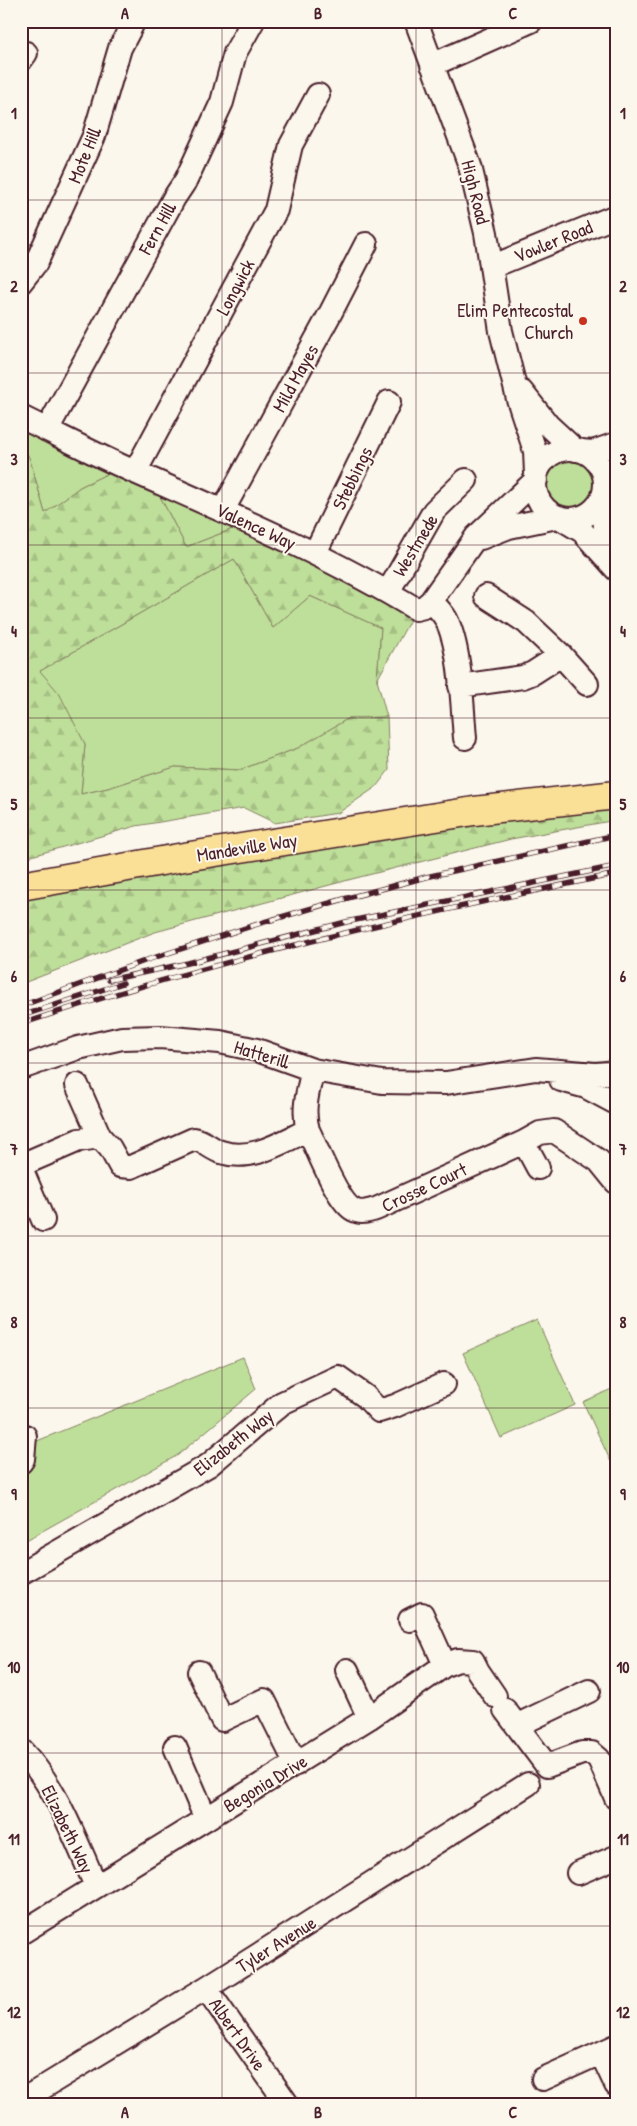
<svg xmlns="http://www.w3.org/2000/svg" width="637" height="2126" font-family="'Patrick Hand',sans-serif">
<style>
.grass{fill:#bedf99;stroke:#847f62}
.forest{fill:url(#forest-firs);stroke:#847f62}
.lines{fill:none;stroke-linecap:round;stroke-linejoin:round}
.minor-casing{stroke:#4a1f2b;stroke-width:26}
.major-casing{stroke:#4a1f2b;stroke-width:31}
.minor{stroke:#fbf7ec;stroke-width:22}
.major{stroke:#fadf96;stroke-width:28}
.rail-casing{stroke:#4a1f2b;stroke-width:5.5}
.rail{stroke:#fbf7ec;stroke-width:4;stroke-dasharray:11;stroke-linecap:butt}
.grid{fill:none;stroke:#4a1f2b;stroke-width:1;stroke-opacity:0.55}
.poi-dot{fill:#c8321e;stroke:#fbf7ec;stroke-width:2}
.labels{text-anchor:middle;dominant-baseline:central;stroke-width:4;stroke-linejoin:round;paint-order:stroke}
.street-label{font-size:19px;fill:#4a1f2b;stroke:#fbf7ec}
.poi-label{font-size:19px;fill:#4a1f2b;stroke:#fbf7ec;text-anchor:end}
.neatline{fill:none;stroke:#4a1f2b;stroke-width:2}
.grid-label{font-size:16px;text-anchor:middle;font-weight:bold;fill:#4a1f2b}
</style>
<defs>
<pattern id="forest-firs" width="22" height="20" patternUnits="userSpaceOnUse" patternTransform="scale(1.25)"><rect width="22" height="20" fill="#bedf99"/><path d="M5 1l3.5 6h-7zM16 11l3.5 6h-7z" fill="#a5bf84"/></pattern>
</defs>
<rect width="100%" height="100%" fill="#fbf7ec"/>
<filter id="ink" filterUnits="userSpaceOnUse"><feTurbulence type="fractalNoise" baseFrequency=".02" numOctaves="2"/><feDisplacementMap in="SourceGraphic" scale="10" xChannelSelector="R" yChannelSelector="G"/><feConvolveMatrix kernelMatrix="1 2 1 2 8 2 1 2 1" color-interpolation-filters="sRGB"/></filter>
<g filter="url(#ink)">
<!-- grass -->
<path class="grass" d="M21 417 123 466 80 487 45 513 30 460 21 441Z
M545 484a25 25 0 1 1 50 0a25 25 0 1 1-50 0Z
M152 481 243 525 186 547Z
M234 559 273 628 310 596 381 628 377 680 387 717 349 718 298 748 240 770 175 767 108 788 81 794 85 744 40 671Z
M537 1320 575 1405 501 1438 463 1353Z
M243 1357 256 1389 178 1455 21 1543V1476L37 1441Z
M616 1387V1460L611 1462 583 1402Z"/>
<!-- forest -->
<path class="forest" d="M21 441 30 460 45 513 80 487 123 466 152 481 186 547 243 525 416 609 377 680 381 628 310 596 273 628 234 559 40 671 59 693 85 744 81 794 108 788 175 767 240 770 298 748 349 718 387 717 389 770 376 787 338 813 275 823 244 808 136 826 21 859Z
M616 795V820L511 839 352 879 155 932 21 984V886Z"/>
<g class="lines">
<!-- minor casing -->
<g class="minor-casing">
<path id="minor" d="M416 21 470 166 486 233 501 331 518 399 535 451 536 474
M21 60 26 53
M432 65 531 21
M491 267 616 216
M21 282 36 263 94 136 120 48 134 21
M522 392 548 425 575 450
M21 417C60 436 98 456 137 473 232 515 327 555 416 609L424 607 431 601 476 537 536 480
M47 430 174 198 186 180 222 102 235 53 253 21
M535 484a35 35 0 1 1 70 0a35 35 0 1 1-70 0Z
M581 451 593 452 616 444
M135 472 276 210 291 145 318 95
M603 499 605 528 615 561
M223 510 331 312 366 244
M562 519 582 531 616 569
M481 538 509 527 557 517
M315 553 389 402
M388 592 434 511 466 480
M486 596 526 622 561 655 587 684
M431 601C437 607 442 612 446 619 461 648 462 705 465 738
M460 686 523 677 533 673 561 655
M21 1068 78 1048 122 1038 160 1037 220 1042 257 1050 313 1070 382 1082 446 1083 536 1069 596 1074 616 1072
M313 1070C308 1091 302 1109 308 1130 317 1148 338 1203 354 1210 361 1214 369 1211 376 1209L524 1142 538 1168
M561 1080 586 1087 616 1103
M77 1085 100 1137
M524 1142 540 1133 554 1131 599 1161 616 1182
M21 1165 79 1140 100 1137 110 1148 120 1166 131 1167 194 1139C205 1141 211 1149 221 1152 252 1162 280 1143 308 1130
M21 1168 43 1220
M21 1462 23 1459 25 1436
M21 1573 209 1465 282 1403 338 1377 365 1396 379 1411 395 1406 444 1384
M410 1620 422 1614 445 1665
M347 1670 369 1718
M199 1672 222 1720 264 1700 296 1764
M505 1710 547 1766 582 1753H592L599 1759 616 1798
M518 1725 589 1691
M175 1747 206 1819
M21 1750C57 1787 75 1839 96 1886
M578 1873 616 1857
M21 1933 369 1718 445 1665 458 1660 473 1661 478 1671 495 1696
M206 1988 288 2105
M601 2053 616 2085
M543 2079 616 2046
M21 2101 206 1988 528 1784"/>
</g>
<!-- major casing -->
<g class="major-casing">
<path id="major" d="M21 886 184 857 474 811 616 795"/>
</g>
<!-- minor -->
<use href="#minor" class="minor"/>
<!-- major -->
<use href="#major" class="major"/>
<!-- rail casing -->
<g class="rail-casing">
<path id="rail" d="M109 980 188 963 346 922 616 866
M21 1006 150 959 264 922 344 899 426 877 616 835
M21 1016 123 983
M21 1024C215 959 415 915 616 874"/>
</g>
<!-- rail -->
<use href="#rail" class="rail"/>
</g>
</g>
<!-- grid -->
<path class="grid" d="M222 21V2105M416 21V2105M21 200H616M21 373H616M21 545H616M21 718H616M21 890H616M21 1063H616M21 1236H616M21 1408H616M21 1581H616M21 1753H616M21 1926H616"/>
<!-- markers -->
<circle class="poi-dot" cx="583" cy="321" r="5"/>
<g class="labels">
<!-- street labels -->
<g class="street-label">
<text transform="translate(84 155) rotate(-68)">Mote Hill</text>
<text transform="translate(476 192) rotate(76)">High Road</text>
<text transform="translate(157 228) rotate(-61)">Fern Hill</text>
<text transform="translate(553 241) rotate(-22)">Vowler Road</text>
<text transform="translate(235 287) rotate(-62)">Longwick</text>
<text transform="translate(295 378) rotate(-61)">Mild Mayes</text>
<text transform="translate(352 478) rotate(-64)">Stebbings</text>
<text transform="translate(256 526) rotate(25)">Valence Way</text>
<text transform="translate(415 545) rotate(-59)">Westmede</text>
<text transform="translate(247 847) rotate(-9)">Mandeville Way</text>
<text transform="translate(262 1054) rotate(17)">Hatterill</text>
<text transform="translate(424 1187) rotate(-25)">Crosse Court</text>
<text transform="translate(233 1442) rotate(-38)">Elizabeth Way</text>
<text transform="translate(265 1783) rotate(-31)">Begonia Drive</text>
<text transform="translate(68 1829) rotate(64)">Elizabeth Way</text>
<text transform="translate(276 1944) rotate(-32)">Tyler Avenue</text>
<text transform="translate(238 2034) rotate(55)">Albert Drive</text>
</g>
<!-- poi labels -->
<g class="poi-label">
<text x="573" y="310">Elim Pentecostal<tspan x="573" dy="22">Church</tspan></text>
</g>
</g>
<!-- margin -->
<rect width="637" height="2126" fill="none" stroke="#fbf7ec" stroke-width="55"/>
<rect x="28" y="28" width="582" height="2070" class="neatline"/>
<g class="grid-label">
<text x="125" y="19">A</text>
<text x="318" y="19">B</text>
<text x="513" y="19">C</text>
<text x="14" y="119">1</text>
<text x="623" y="119">1</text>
<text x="14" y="292">2</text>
<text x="623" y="292">2</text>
<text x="14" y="465">3</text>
<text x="623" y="465">3</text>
<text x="14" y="637">4</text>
<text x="623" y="637">4</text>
<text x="14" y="810">5</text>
<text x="623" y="810">5</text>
<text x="14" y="982">6</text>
<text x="623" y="982">6</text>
<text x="14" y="1155">7</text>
<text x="623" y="1155">7</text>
<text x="14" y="1328">8</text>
<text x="623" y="1328">8</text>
<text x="14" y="1500">9</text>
<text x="623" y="1500">9</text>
<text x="14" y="1673">10</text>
<text x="623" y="1673">10</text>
<text x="14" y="1845">11</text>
<text x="623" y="1845">11</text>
<text x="14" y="2018">12</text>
<text x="623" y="2018">12</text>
<text x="125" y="2118">A</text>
<text x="318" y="2118">B</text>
<text x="513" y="2118">C</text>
</g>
</svg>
